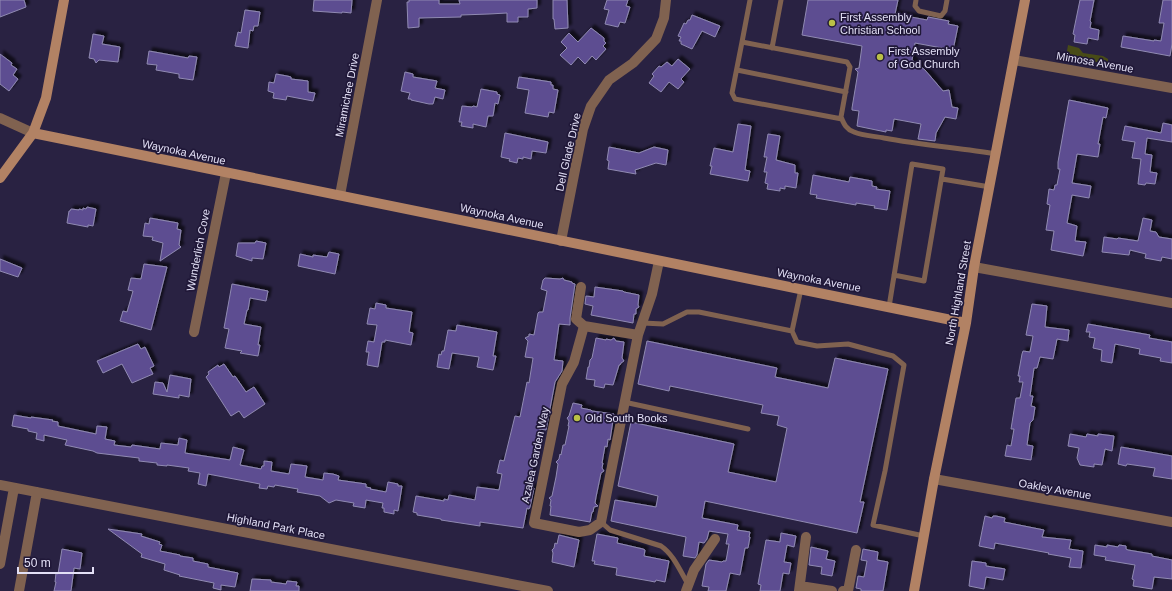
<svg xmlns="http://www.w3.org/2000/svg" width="1172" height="591" font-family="Arial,sans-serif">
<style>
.green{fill:#484b17}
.building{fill:#5d4d91;stroke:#908ab2;filter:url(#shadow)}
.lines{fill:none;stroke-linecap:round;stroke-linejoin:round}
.lane{stroke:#806250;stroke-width:5}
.street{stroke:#806250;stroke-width:10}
.secondary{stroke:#b28264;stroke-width:10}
.poi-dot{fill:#bac046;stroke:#201838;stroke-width:1.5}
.labels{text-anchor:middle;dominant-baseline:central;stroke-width:3.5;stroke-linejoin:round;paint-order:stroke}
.poi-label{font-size:11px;fill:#e3e0f6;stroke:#201838;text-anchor:start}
.street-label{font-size:11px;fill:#e3e0f6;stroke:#201838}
</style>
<defs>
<filter id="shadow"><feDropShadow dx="3.5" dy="-3.5" stdDeviation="1" flood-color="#0009"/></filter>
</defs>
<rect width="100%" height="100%" fill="#292242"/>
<!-- green -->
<path class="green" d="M1068 45 1079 48 1083 53 1103 56 1108 59V64L1066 57Z
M1065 59 1107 67V68L1065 61Z"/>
<!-- building -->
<path class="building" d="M0 0H24L26 7 0 17Z
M314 0H352L351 13 342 12V13L313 11Z
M409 0H439V4H460L459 0H537V8L528 9V17H518V22H507V13L489 14 461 15V17L419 18V27L408 28 407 2H409Z
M553 0H567L568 28 555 29 554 19H553Z
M607 0H628L626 6 630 7 625 23 620 22 618 27 605 24 609 10 604 9Z
M808 0H898L895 14 927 20 928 17 949 21 948 24 958 26 953 50 915 43 912 60 925 70 943 91 949 90 952 107 958 108 956 119 945 117 936 133 935 141 918 139 921 124 894 119 892 131 886 130V132L857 126 859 111 852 110V108L858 72 855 69 859 68 862 46 802 35Z
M1080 0H1094L1090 21 1091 22 1090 28 1099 30 1098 40 1088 38 1087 44 1074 42 1075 35 1073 34Z
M1163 0H1172V44L1170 56 1121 47 1123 36 1154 41V40L1161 41 1164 23H1159Z
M245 10 260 12 258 26H254L253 31 250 30 248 48 235 46 238 32 241 33Z
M692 15 720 26 715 37 702 31 692 49 681 44V41H679L681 37 678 36 684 23 686 24 688 20H690Z
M591 28 604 38V41L606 43 603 46 606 49 596 60 592 56 585 64 578 57 571 65 560 55 567 48 561 42 569 33 578 42Z
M93 34 104 36 102 44 120 47 118 62 99 60 96 63 94 59 89 58Z
M149 51 188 58 189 56 197 57 193 80 179 78V74L156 70 157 65 147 64Z
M0 54 12 63 11 65 17 69 13 75 18 79 9 91 0 84Z
M678 59 690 69 681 79 684 82 678 89 669 82 661 92 649 83 654 76 652 74 659 66 661 67 667 62 672 66Z
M405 72 413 74V77L437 81 435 88 445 90 443 99 435 97 433 104H429L411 100V99H408L410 93 401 91Z
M276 74 287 76 291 77V79L308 81V92L315 93 313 101 287 96 286 100 273 98 274 93 268 91 269 82 274 83Z
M519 77 551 82V85H553V89L558 90 554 113 549 112 548 117 525 113 529 90 517 88Z
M481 89 497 92V94L500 95 498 104 495 103 493 116H488L486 127 473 124V128L461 126 462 122H459L462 106 472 107 473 106 477 107Z
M1069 100 1108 108 1106 118 1103 117 1098 144H1100L1098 157 1077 154 1072 183 1091 186 1089 198 1072 195 1067 223 1077 226 1075 241 1086 242 1083 256 1051 250 1054 231 1046 230 1050 205 1047 204 1049 189 1054 190 1055 185H1057L1060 169H1058V162Z
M1163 123 1172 125V142L1147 138 1145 154 1152 155 1150 172 1157 173 1155 184 1146 183 1145 185 1138 184 1141 159 1132 158 1135 142 1122 140 1125 126 1161 133Z
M738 124 751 126 745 170 750 171 748 181 710 174 712 166H710L714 148 733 152Z
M505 133 548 142 546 153 532 151 531 159 523 157V159L518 158 517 163 509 161 510 159 501 157Z
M768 134 780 136 776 160 795 165V173H798L796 188 785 186V189L780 188V191L767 189 768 184 765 183 767 172H764L767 157H764Z
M609 147 639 153 654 147 668 150 666 165 656 163 635 170 636 174 608 169 609 161 607 160Z
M813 175 849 182 850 177 872 181V186L877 187 876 189 890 191 887 210 874 208 875 206 856 203V205L816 198 817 195 810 194Z
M87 207 96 209 93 226 88 225V227L67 223 69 211H70L71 209 79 210V209L83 210V208L86 209Z
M150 218 178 223 177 229 181 230 179 245 181 247 160 261 163 243 152 240 153 237 143 236 145 223 149 224Z
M1143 218 1152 220 1150 231 1156 232 1159 237 1172 239V259L1162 257 1161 261 1145 258 1146 254 1130 250 1129 255 1102 252 1104 237 1117 239 1118 238 1138 241Z
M256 241 266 243 263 259 252 258V261L236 256 238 243H255Z
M329 252 339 254 335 274 298 266 300 254 313 257V255L327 257Z
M0 259 22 268 18 277 0 271Z
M144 264 167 267 151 330 120 321 123 311 127 312 133 291 128 290 131 278 141 279Z
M545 278 560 279 563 278 564 280 572 282V283L575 284 570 318V325L559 324 554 360 563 361 562 371 555 382 546 430 540 429 529 487 534 488 530 507 529 509 527 508 523 528 480 522V526L441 520V519L417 515V513L413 512 416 496 444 501V499L448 500 449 495 475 500 477 487 499 490 502 474 497 473 500 460 504 461 515 416 520 417 527 382 529 383 533 358 525 357 528 341 525 338 529 336V334L534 335 538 313 539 312H543L547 291 541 289 543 280Z
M232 284 268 291 266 301 250 298 248 310H247L244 324 261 327 258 345H260L258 356 240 353 242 351 225 348 229 329 224 328Z
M595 287 623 291 624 292 639 295 638 305 639 307 636 309V314H634L633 323 591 315 593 306 585 304 586 296 594 297Z
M376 303 386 305V308L412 312 409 332 413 333 411 345 385 340V342H382L378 367 367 365 369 352H366L368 341 374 342 377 325 367 324 370 308 375 309Z
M1032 304 1047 306 1045 327 1069 330 1068 341 1057 339 1053 359 1040 357 1037 368H1034L1030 396H1033L1031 406 1035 407 1033 420 1030 423 1027 445 1033 446 1031 460 1005 456 1007 445 1011 446 1014 429H1011L1016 398H1020L1023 382H1019L1020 376H1018L1022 354 1023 351 1030 352 1033 336 1026 335Z
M1088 324 1150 335 1149 338 1172 342V363L1160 361 1161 358 1139 354 1140 349 1115 344 1112 363 1101 361 1102 350 1093 348 1095 338 1089 337 1090 332H1086Z
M457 325 497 332 493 356H496L493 370 477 367 479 357 452 353 449 369 437 367 439 354 441 355 442 351H444L448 330 456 331Z
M596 338 606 340V339L611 340 614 338 616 341 624 342 622 358 624 361 621 363 620 365H619L613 385 605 384 604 388 594 386 595 380 586 379 588 367H589L590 360 592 358Z
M647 341 777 368 775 377 828 388 835 358 888 369 860 502H864L857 533 705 501 702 518 738 525 737 530 750 532 749 537H750L748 548H745L740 575 730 573 726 591H708L709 587 702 586 706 564 709 560 722 562 723 561H726L729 544H726L728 534 709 531 707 539 704 543 699 542 697 555 695 558 683 556 686 537 611 521 615 500 656 507 658 496 618 486 631 422 734 444 728 472 776 482 787 428 777 425 779 416 761 413 763 405 670 386 669 391 638 384Z
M138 344 141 349 145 347 154 366 150 368 153 374 132 383 122 364 103 373 97 361Z
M224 364 233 377 235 376 246 392 254 387 265 404 244 418 239 411 231 416 206 377 209 374 208 372 218 365 219 367Z
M170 375 191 379 189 397 179 395V398L153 394 155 382 163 383 167 392Z
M573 403 582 405 581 408 591 410 592 411 614 414 610 440 608 439 607 447 605 446 602 463H603L602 468 604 471 601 473 596 497 595 503 598 506 594 507 593 512H592L590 522 550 515 551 506H550L551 500 549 498 552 496 556 477 558 464 556 462 559 459 560 454 561 455 563 445H565L569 426H568L569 421 567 418 569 416Z
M14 415 31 418V417L53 420 52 421 58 422V426L96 434 97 426 107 427 105 439 115 441 114 445 131 447 132 445 160 449 161 443 178 445 179 438 187 440 185 453 230 460 233 447 244 450 240 465 261 469 262 466H264V461L272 462 271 471 289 474 291 464 307 466 305 477 323 480 324 473 333 474 339 476 338 480 366 484V487L371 488 370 489 386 492 388 482 398 484V486H402L398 511 394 510V514L384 512V508H382L383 503 366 500 365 508 353 506 354 503 336 500 329 503 320 496 297 492 298 489 275 485 274 487 268 486 267 489 259 488 260 484 208 474 206 486 198 484 200 473 188 471 189 468 167 465V466L157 465V463L139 461V458L97 453 93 451 65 445 67 440 44 435V441L36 439 37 433 28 431V429L12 426Z
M1070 434 1086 437 1087 434 1098 436V434L1114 436 1112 451 1105 449 1102 465 1094 464V467L1080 465 1077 458 1079 448 1068 446Z
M1121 447 1172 456V479L1153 476 1155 468 1127 464 1126 466 1118 464Z
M985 516 992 518 993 516H996L1005 518 1004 522 1044 530 1042 537 1071 540 1069 549 1083 551 1081 568 1069 567 1071 558 1048 554 1049 553 995 543 994 549 979 546Z
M108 529 142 534 141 536 160 542 159 544 162 545 160 551 180 555V556L193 558V561L208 564V567L238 573 235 587 221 585V590L213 588 214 583 179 576 180 575 164 570 165 564 141 557 142 554Z
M781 533 796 536 794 547 787 545 784 562 791 563 789 574 783 573 780 591H760L761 585 758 584 766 540 780 542Z
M597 534 618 538 617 543 643 549 645 550 644 556 669 561 665 582 656 580 655 582 650 581 616 575 617 568 594 564 595 561H592Z
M559 535 579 540 574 567 552 562 553 553 552 550 554 548 555 543 557 544Z
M1095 545 1107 547V545L1118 547 1119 545 1126 546V549L1128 550 1152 554V556L1172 560V579L1154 577 1152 589 1133 586 1134 580 1132 579 1135 565 1105 560 1106 557 1094 555Z
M811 547 828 551 826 559 835 561 832 576 821 574 822 567 809 565Z
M62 549 82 553 80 569 74 568 71 591H54L56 582H55L56 573 58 574Z
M863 549 878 552 877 560 888 562 883 591H861V589L856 588 858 576 864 577 867 561 861 560Z
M972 561 986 563V566L1005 569 1003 580 986 577 984 589 969 586Z
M252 579 271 580V582L286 584 287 581 297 582 296 586H299V591H250Z"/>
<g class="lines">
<!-- lane -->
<path class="lane" d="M916 0 915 6 919 11 941 16 945 11 947 0
M742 42 750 0
M772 48 781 0
M737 70 846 92
M842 119 735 99 732 93 742 42 847 62 850 67 841 117C844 124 846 129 854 132 863 136 875 136 884 138 921 145 959 148 996 154
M942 179 990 187
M801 289 792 331 797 342 817 346 848 344 893 356 904 365 885 471 873 525 924 536
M889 307 912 164 943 169 924 281 894 275
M643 323 663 324 687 312H699L792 331
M624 402 748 429
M601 522 610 530 661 546C674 555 680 571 688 584"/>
<!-- street -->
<path class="street" d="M1014 60 1172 88
M0 118 33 133
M340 195 377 0
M561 241 583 129 591 106 609 80 633 63 656 39 664 18 666 0
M974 267 1172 303
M581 287 576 319 584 326 574 362 562 384 534 523 579 532 590 530 601 522 638 335
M584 326 638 335 652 294 659 261
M194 332 226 173
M934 479 1172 522
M0 485 548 591
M0 564 14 488
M800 586 832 591
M19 591 37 492
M686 591 694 570 715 539
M799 591 806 537
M843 591H848L856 550"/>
<!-- secondary -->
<path class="secondary" d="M33 133 966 323
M0 178 33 133 46 98 64 0
M914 591 934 479 966 323 974 267 1025 0"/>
</g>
<!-- markers -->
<g class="poi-dot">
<circle cx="832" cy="23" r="4"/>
<circle cx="880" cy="57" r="4"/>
<circle cx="577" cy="418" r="4"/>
</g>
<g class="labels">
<!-- poi labels -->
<g class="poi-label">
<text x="840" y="17">First Assembly<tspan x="840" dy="13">Christian School</tspan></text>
<text x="888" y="51">First Assembly<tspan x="888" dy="13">of God Church</tspan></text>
<text x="585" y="418">Old South Books</text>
</g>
<!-- street labels -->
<g class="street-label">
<text transform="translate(1095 62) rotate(10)">Mimosa Avenue</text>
<text transform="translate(347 95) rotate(-79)">Miramichee Drive</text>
<text transform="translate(184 152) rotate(12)">Waynoka Avenue</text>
<text transform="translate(568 152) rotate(-77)">Dell Glade Drive</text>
<text transform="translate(502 216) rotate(12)">Waynoka Avenue</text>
<text transform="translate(198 250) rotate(-79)">Wunderlich Cove</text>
<text transform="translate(819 280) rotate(11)">Waynoka Avenue</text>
<text transform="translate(958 293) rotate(-80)">North Highland Street</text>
<text transform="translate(535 455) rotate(-78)">Azalea Garden Way</text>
<text transform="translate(1055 489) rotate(10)">Oakley Avenue</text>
<text transform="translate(276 526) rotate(11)">Highland Park Place</text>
</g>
</g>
<!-- scale -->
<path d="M18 567v6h75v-6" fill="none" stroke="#e3e0f6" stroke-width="2"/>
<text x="24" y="567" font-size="12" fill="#e3e0f6" stroke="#201838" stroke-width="3" paint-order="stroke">50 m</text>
</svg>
